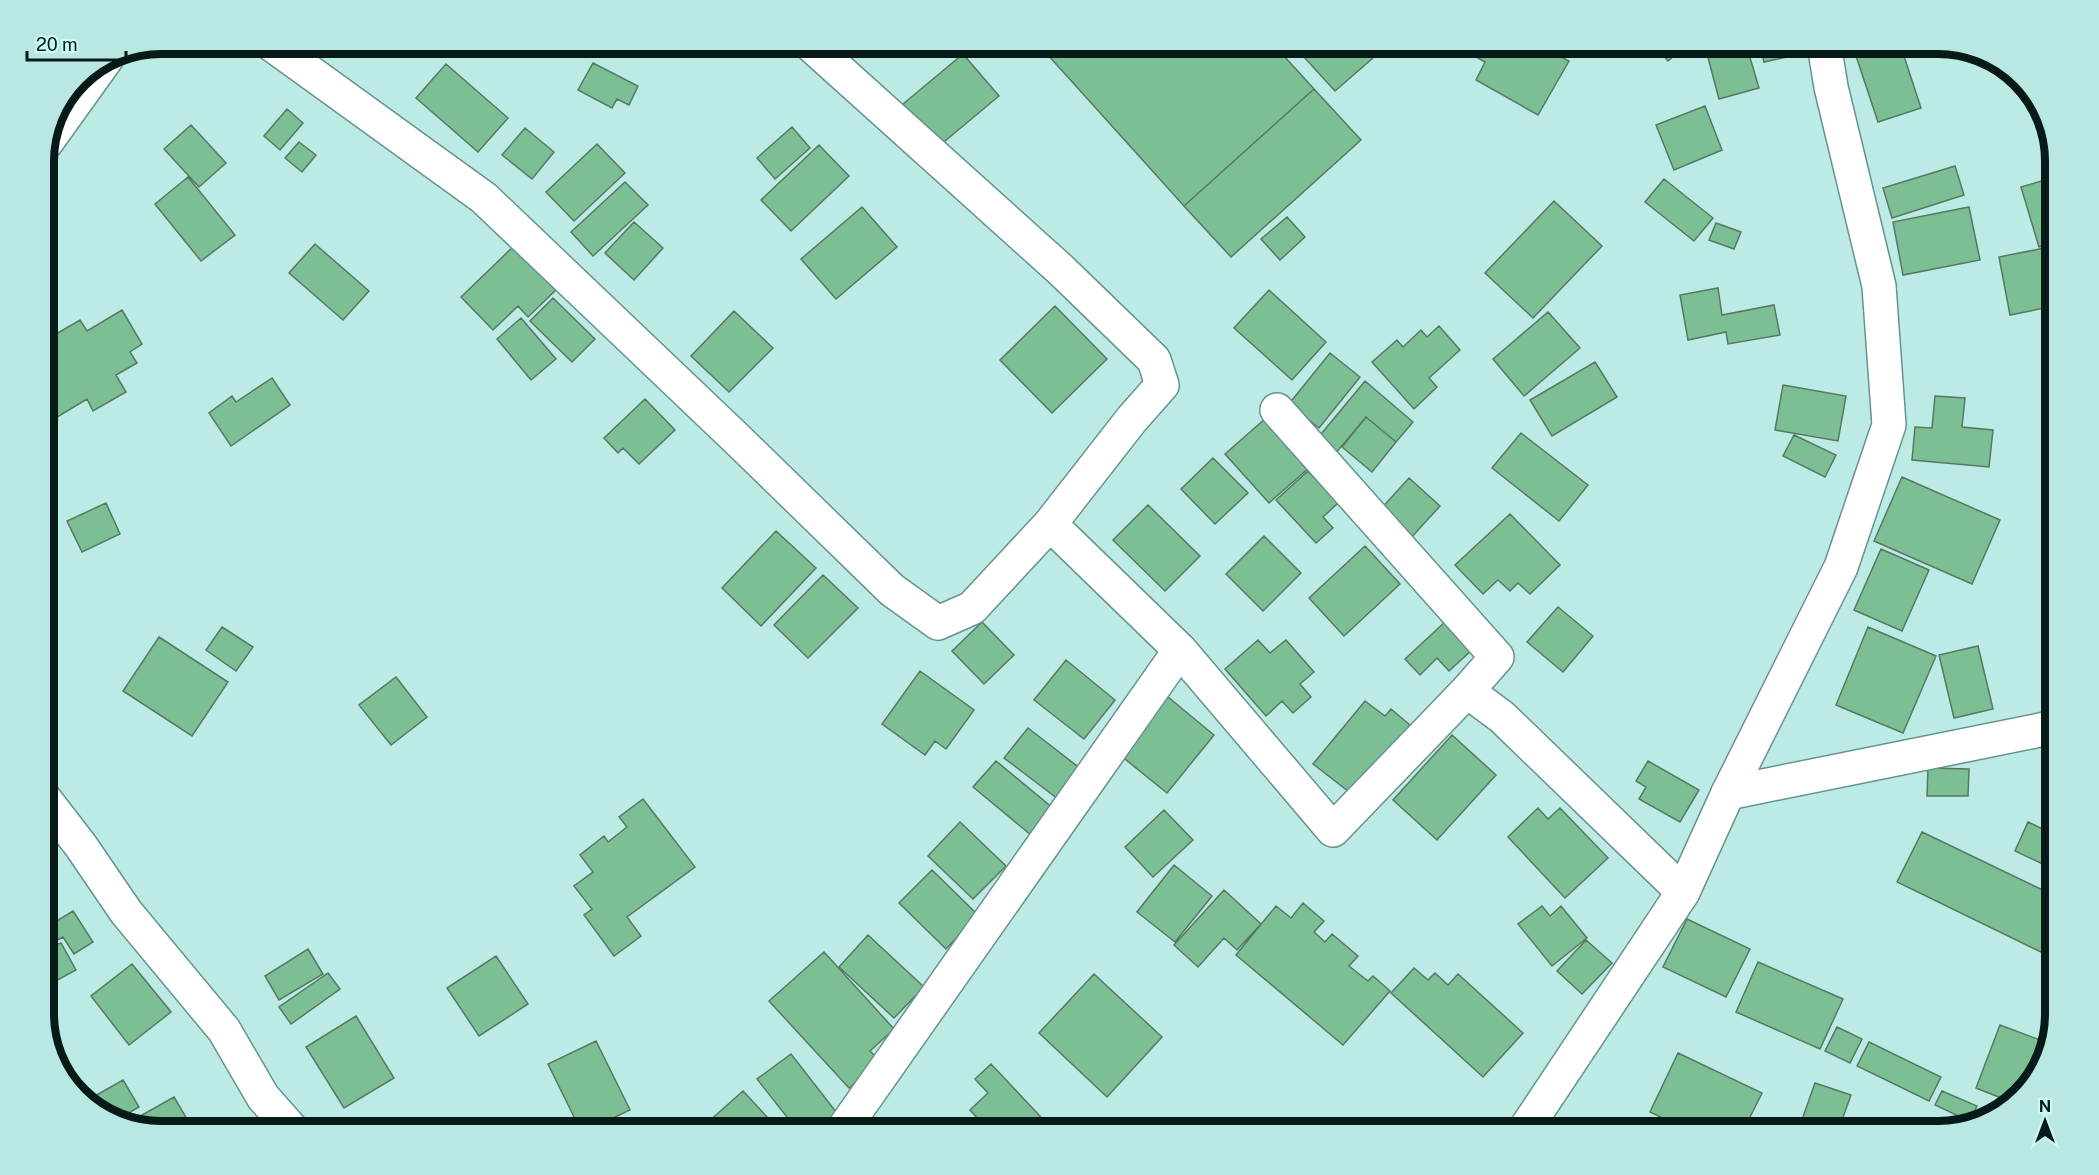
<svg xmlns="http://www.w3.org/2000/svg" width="2099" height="1175" font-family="'Public Sans',sans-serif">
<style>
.building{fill:#7dbf95;stroke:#577862;stroke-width:1.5}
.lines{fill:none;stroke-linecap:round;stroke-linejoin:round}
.minor-casing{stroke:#66938e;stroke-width:36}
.tertiary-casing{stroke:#66938e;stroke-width:36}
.minor{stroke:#fff;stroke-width:33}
.tertiary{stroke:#fff;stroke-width:33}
.rim{fill:none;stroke:#071a18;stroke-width:8}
</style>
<rect width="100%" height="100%" fill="#bcebe6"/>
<!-- building -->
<path class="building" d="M1038 44H1273L1314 89 1184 206Z
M1292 44H1389L1335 91Z
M1466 44H1537L1569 61 1538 115 1476 80 1485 62 1462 49Z
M1573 44H1599L1591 55Z
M1654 44H1688L1668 61Z
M1746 44 1759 88 1719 99 1707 54Z
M1760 44H1803L1805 53 1764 62Z
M1852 44H1900L1921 108 1878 122Z
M963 54 999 96 939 146 903 104Z
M593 63 638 86 629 105 617 99 612 108 578 90Z
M446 64 508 118 478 152 416 98Z
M1314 89 1361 140 1231 257 1184 206Z
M1705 106 1722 150 1674 170 1656 125Z
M287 109 303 123 280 150 264 136Z
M191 125 226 163 199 187 164 149Z
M792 127 810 148 775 179 757 158Z
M525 128 554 152 532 179 502 155Z
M299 142 316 155 302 172 285 158Z
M597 144 625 173 574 221 546 192Z
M819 145 849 176 791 231 761 200Z
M1955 166 1964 195 1892 218 1883 188Z
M188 177 235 235 201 261 155 204Z
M2055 177V242L2039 247 2021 187Z
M1664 179 1713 218 1694 241 1645 202Z
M625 182 648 205 593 256 571 232Z
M1554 201 1602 246 1533 318 1485 273Z
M862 207 897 247 836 299 801 259Z
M1969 207 1980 260 1903 275 1893 222Z
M1287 217 1305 237 1280 260 1261 239Z
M634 222 663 248 634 280 605 253Z
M1716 223 1741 232 1734 249 1709 240Z
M315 244 369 291 343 320 289 273Z
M515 245 558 288 528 317 518 306 493 330 461 297Z
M2055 246V306L2010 315 1999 257Z
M1718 288 1722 315 1774 305 1780 335 1728 344 1726 332 1688 340 1680 295Z
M1269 290 1326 342 1292 380 1234 328Z
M553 298 595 339 572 362 530 321Z
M1055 306 1107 359 1052 413 1000 360Z
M122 310 142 344 130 352 137 363 116 375 126 392 93 411 87 399 44 425V363L52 359 44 345V341L80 320 87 331Z
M734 311 773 348 729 392 691 356Z
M1548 312 1580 348 1524 396 1493 359Z
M521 318 556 359 531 380 497 339Z
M1439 326 1460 350 1429 378 1437 387 1414 409 1372 362 1397 340 1403 347 1421 330 1427 337Z
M1330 353 1360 377 1319 428 1289 404Z
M1595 362 1617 397 1552 436 1530 400Z
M272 378 290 405 231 446 209 413 232 396 236 402Z
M1365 381 1413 422 1396 442 1366 417 1335 454 1317 439Z
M1783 385 1846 396 1838 441 1775 430Z
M1935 396 1965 398 1962 427 1993 430 1989 467 1912 460 1915 427 1932 428Z
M645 399 675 430 639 464 623 448 618 453 604 438Z
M1366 417 1396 442 1372 472 1342 447Z
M1266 418 1310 467 1269 503 1225 454Z
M1521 433 1588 485 1559 521 1492 468Z
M1794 435 1836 455 1825 477 1783 456Z
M1213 458 1248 493 1215 524 1181 489Z
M1308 471 1338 503 1323 517 1333 528 1316 543 1276 500Z
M1902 477 2000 520 1972 584 1874 541Z
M1409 478 1440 506 1409 540 1378 512Z
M106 503 120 534 82 552 67 521Z
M1148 505 1200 556 1165 591 1113 540Z
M1510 514 1560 565 1530 594 1518 583 1510 591 1498 580 1483 594 1455 565Z
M776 531 816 568 761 626 722 588Z
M1264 536 1301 573 1263 611 1226 574Z
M1365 546 1400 584 1344 636 1309 598Z
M1881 549 1929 570 1902 631 1854 610Z
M823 575 858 608 808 658 774 625Z
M1558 607 1593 636 1563 672 1527 642Z
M1446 621 1472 650 1449 671 1437 658 1420 675 1405 659Z
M982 622 1014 655 984 684 952 651Z
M222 627 253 647 236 671 206 650Z
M1868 627 1936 656 1903 733 1836 705Z
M159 637 228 682 192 736 123 691Z
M1258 640 1270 653 1286 640 1314 672 1300 684 1311 697 1293 713 1282 701 1266 716 1225 669Z
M1978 646 1993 709 1954 718 1939 655Z
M1066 660 1115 700 1084 739 1034 700Z
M920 671 974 710 946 749 935 741 925 755 882 724Z
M396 677 427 717 391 745 359 705Z
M1162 692 1214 735 1167 793 1115 751Z
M1365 701 1385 716 1391 709 1410 725 1353 795 1313 764Z
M1028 728 1081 769 1058 799 1004 758Z
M1452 735 1496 775 1437 840 1393 800Z
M996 761 1059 813 1037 840 973 787Z
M1648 761 1699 790 1680 822 1639 799 1646 787 1636 781Z
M1928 768 1969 769 1968 796H1927Z
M643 799 695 867 627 917 641 936 614 956 584 915 592 909 574 886 593 872 580 855 604 836 608 842 627 827 619 817Z
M1538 808 1548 819 1560 808 1608 858 1565 898 1508 837Z
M1164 810 1193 840 1153 877 1125 847Z
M960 822 1006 866 973 899 928 856Z
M2028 822 2055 835V858L2051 868 2015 851Z
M1922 832 2055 896V933L2045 954 1897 882Z
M1174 865 1212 896 1175 942 1137 912Z
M932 870 978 915 946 949 899 903Z
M1224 890 1261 924 1237 950 1224 938 1198 967 1174 945Z
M1303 903 1324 921 1314 932 1325 942 1332 934 1358 956 1349 966 1368 981 1373 976 1390 991 1343 1045 1236 955 1276 906 1291 918Z
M1542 906 1550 916 1561 906 1587 938 1552 966 1518 924Z
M73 911 93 942 74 954 63 937 54 942 45 928Z
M1687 919 1750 949 1726 997 1663 967Z
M44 930 53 946 61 943 76 970 52 983 44 970Z
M868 935 924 987 894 1018 839 967Z
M1586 940 1612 963 1582 994 1557 971Z
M308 949 323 974 279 1000 265 976Z
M824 952 894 1029 870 1051 880 1061 849 1088 769 1001Z
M496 956 528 1004 479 1036 447 988Z
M1758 962 1843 999 1820 1049 1736 1012Z
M132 964 171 1012 129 1045 91 996Z
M1414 968 1428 980 1435 973 1448 985 1458 974 1523 1033 1483 1077 1391 993Z
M328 973 340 989 291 1024 279 1007Z
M1094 974 1162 1037 1107 1097 1039 1033Z
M356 1016 394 1078 344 1108 306 1047Z
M2000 1025 2048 1043 2040 1073 1997 1116H1994L2001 1098 1976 1088Z
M1837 1027 1862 1039 1850 1063 1825 1051Z
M596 1041 630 1110 586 1131H581L548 1064Z
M1869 1042 1941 1077 1929 1101 1857 1066Z
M1678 1053 1762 1093 1743 1131H1689L1650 1112Z
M791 1054 837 1113 814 1131H798L757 1079Z
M991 1064 1054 1131H989L970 1110 988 1093 975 1079Z
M123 1080 139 1107 117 1120 102 1116 86 1101Z
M1815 1083 1851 1095 1838 1131H1798Z
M743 1091 780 1131H698Z
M1942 1091 1977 1106 1969 1121 1935 1105Z
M174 1097 194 1131 161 1132 136 1125 133 1120Z
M1647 1120 1673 1131H1642Z"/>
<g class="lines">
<!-- minor casing -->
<g class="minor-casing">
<path id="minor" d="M271 44 484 198 738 440 892 590 938 623 972 608 1050 524 1132 419 1162 385 1154 360 1061 270 810 44
M46 143 107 58
M1277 410 1497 657 1467 691
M1180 650 1333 830 1467 691 1502 717 1683 892
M1728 793 2055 727
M44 798 81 846 126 912 224 1030 263 1097 293 1131
M842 1131 1180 650 1050 524"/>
</g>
<!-- tertiary casing -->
<g class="tertiary-casing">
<path id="tertiary" d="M1524 1131 1683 892 1728 793 1841 567 1889 425 1879 286 1831 87 1824 44"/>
</g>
<!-- minor -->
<use href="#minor" class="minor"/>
<!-- tertiary -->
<use href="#tertiary" class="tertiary"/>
</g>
<!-- crop -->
<path d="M0 0H2099V1175H0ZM161 54H1938A107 107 0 0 1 2045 161V1014A107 107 0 0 1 1938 1121H161A107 107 0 0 1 54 1014V161A107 107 0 0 1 161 54Z" fill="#b9e7e1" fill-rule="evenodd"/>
<path class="rim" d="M161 54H1938A107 107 0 0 1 2045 161V1014A107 107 0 0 1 1938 1121H161A107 107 0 0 1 54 1014V161A107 107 0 0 1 161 54Z"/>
<!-- north arrow -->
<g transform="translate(2045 1121)" stroke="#c9f9f3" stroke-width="4.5" paint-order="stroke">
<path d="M0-4.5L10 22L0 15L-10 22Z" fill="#071a18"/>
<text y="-9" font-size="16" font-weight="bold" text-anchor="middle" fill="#071a18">N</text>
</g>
<!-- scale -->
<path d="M27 51v9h99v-9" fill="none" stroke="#071a18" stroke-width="3"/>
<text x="36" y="51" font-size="18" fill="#071a18" stroke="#c9f9f3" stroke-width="4.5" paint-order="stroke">20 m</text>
</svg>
